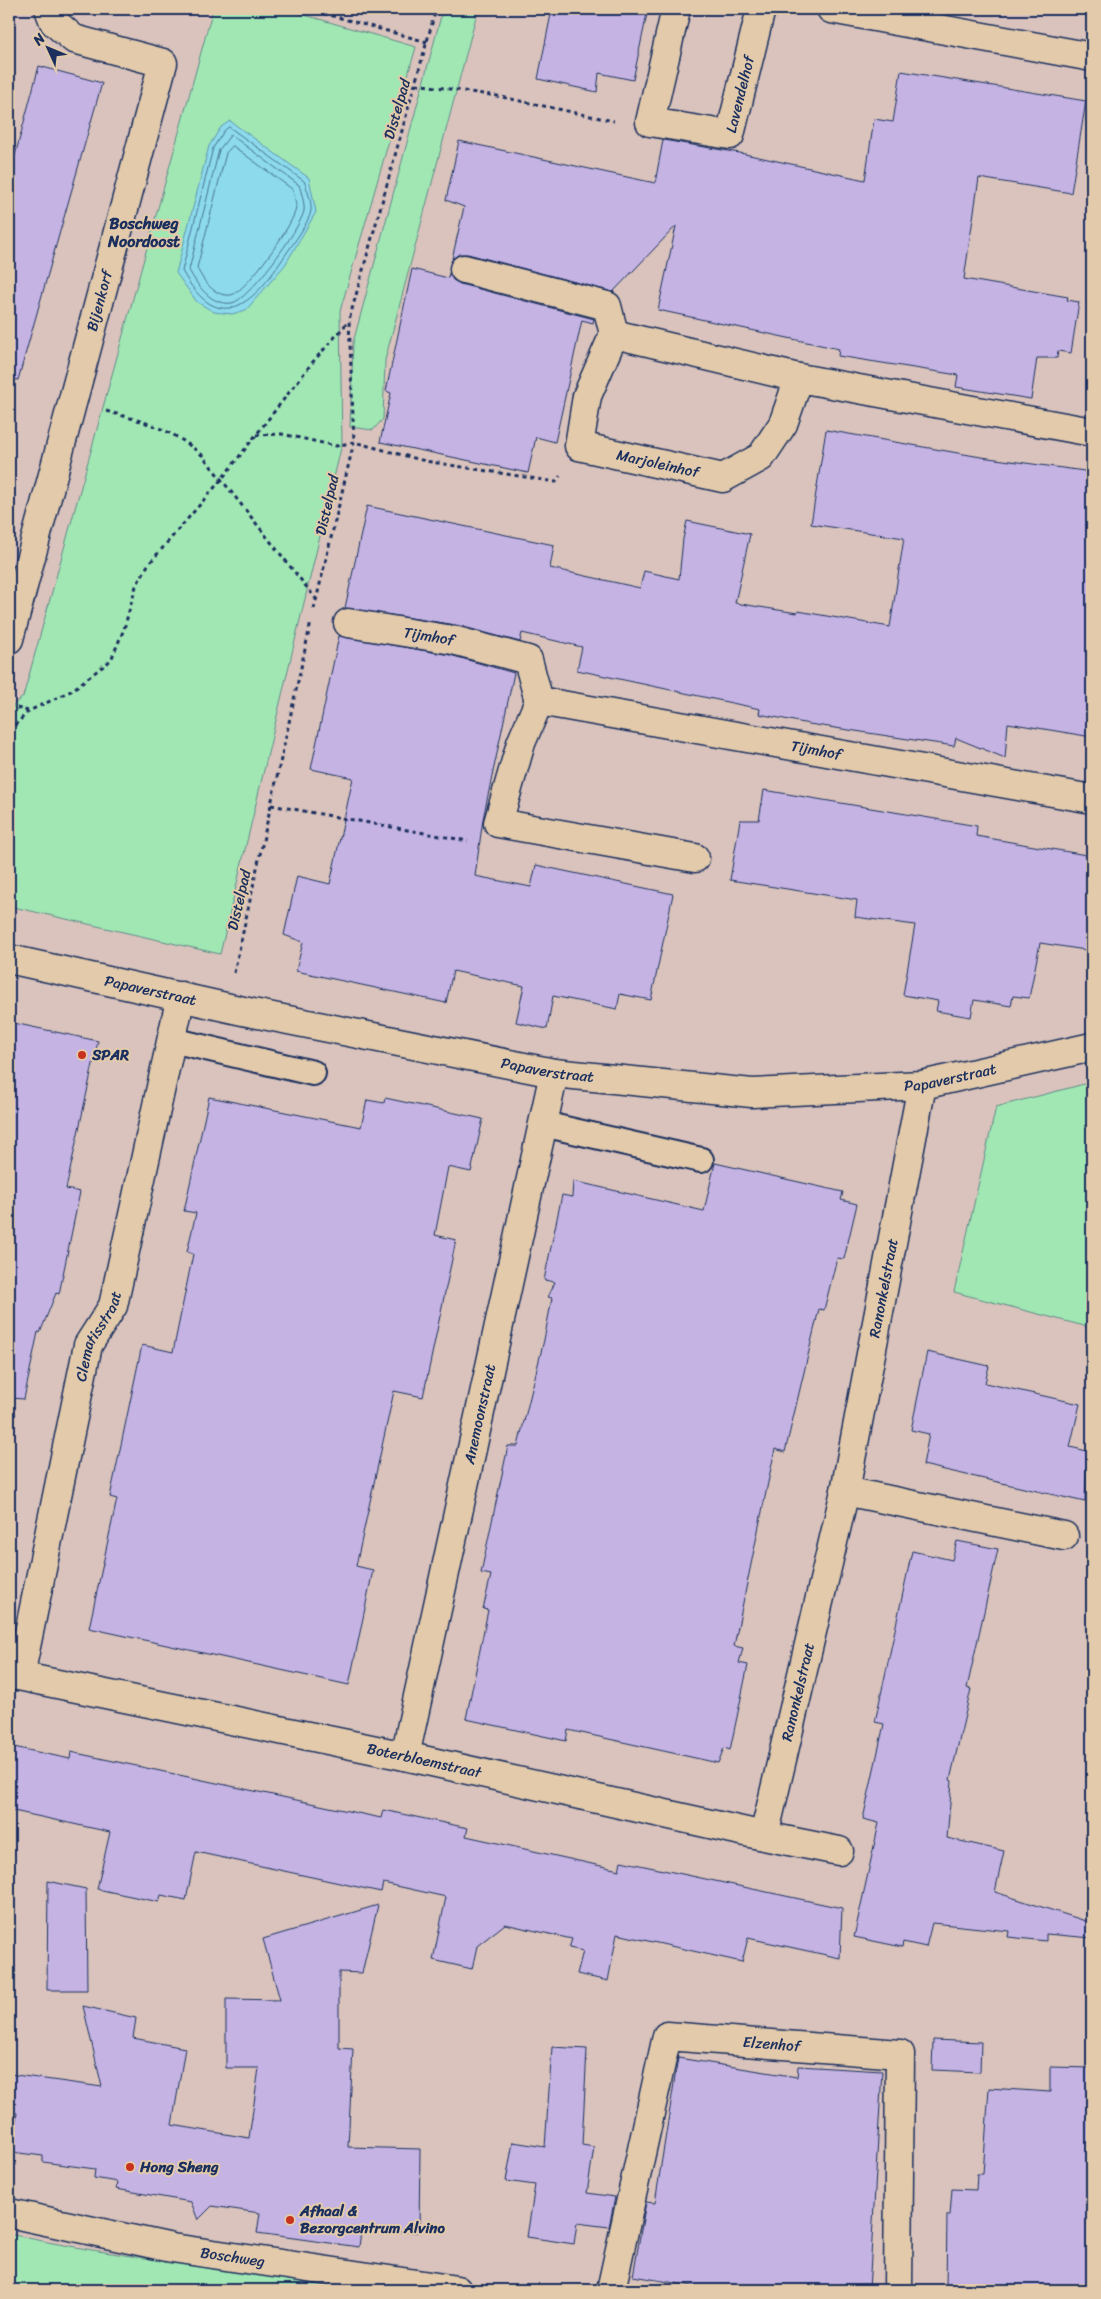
<svg xmlns="http://www.w3.org/2000/svg" width="1101" height="2299" font-family="Sriracha,sans-serif">
<style>
.green{fill:#a1e7b3;stroke:#5e8b88}
.water{fill:#8cdaeb;stroke:#5f96b3}
.lines{fill:none;stroke-linecap:round;stroke-linejoin:round}
.shore{stroke:#487396;stroke-width:1}
.building{fill:#c4b3e3;stroke:#1b2f5e}
.service-casing{stroke:#1b2f5e;stroke-width:28}
.minor-casing{stroke:#1b2f5e;stroke-width:31}
.path{stroke:#1b2f5e;stroke-width:3;stroke-dasharray:4 4;stroke-linecap:butt}
.service{stroke:#e2caab;stroke-width:24}
.minor{stroke:#e2caab;stroke-width:28}
.poi-dot{fill:#c8321e;stroke:#e2caab;stroke-width:2}
.labels{text-anchor:middle;dominant-baseline:central;stroke-width:4;stroke-linejoin:round;paint-order:stroke}
.street-label{font-size:15px;fill:#1b2f5e;stroke:#e2caab}
.poi-label{font-size:15px;font-weight:bold;fill:#1b2f5e;stroke:#e2caab;text-anchor:start}
.neighbourhood-label{font-size:16px;font-weight:bold;fill:#1b2f5e;stroke:#e2caab}
</style>
<rect width="100%" height="100%" fill="#d9c3bc"/>
<filter id="ink" filterUnits="userSpaceOnUse"><feTurbulence type="fractalNoise" baseFrequency=".02" numOctaves="2"/><feDisplacementMap in="SourceGraphic" scale="10" xChannelSelector="R" yChannelSelector="G"/><feConvolveMatrix kernelMatrix="1 2 1 2 8 2 1 2 1" color-interpolation-filters="sRGB"/></filter>
<g filter="url(#ink)">
<!-- green -->
<path class="green" d="M213 9H284L416 47 340 311 342 444 220 954 9 906V708L23 697Z
M443 9H478L385 360 383 419 373 430 350 427 353 343Z
M1092 1082V1328L954 1292 996 1107Z
M9 2234C124 2260 243 2268 359 2290H9Z"/>
<!-- water -->
<path class="water" d="M230 121 309 178 316 212 285 265 246 310 232 314 214 312 197 302 176 273 209 146 221 127Z"/>
<g class="lines">
<!-- shore -->
<path class="shore" d="M229 127 304 181C307 189 312 202 311 211 309 222 293 244 286 254 255 302 220 339 182 271L213 148 224 131Z
M231 135 299 185C301 191 305 204 304 211 300 229 249 300 232 303 211 306 197 285 189 270L219 150Z
M233 146 292 189C294 194 296 202 296 207 296 222 245 293 231 295 215 297 203 281 197 268L226 153Z"/>
</g>
<!-- building -->
<path class="building" d="M552 9H648L633 80 599 73 597 92 538 79Z
M39 66 102 83 18 380 9 378V178Z
M901 71 1086 101 1071 193 979 178 964 279 1068 297 1067 300 1079 302 1071 353 1058 351 1057 358H1037L1031 399 956 387 958 375 838 356 839 349 658 310 676 226 613 292 468 254H459L452 259 464 207 446 200 459 141 655 183 663 140 740 153 865 180 874 119 893 122Z
M412 269 448 278 449 273 453 280 460 284 594 319 593 323 582 320 555 442 536 437 528 473 380 442 391 393 386 391Z
M826 430 981 457 1092 472V737L1008 723 1005 758 956 738 954 746 809 724 759 714 760 709 577 670 582 647 522 633 520 642 456 625 345 608 367 506 554 545 550 568 640 588 644 571 679 579 683 539 687 521 750 534 735 603 797 613 798 611 890 627 904 538 811 524Z
M339 636 450 655 514 673 483 819 475 876 531 887 536 865 673 894 651 1000 620 994 617 1009 553 996 547 1029 516 1022 524 986 453 971 446 1003 296 971 303 942 284 935 297 876 330 884 353 778 311 769Z
M764 790 977 826 976 836 1092 856V951L1040 943 1029 998 1013 996 1011 1006 974 1000 971 1017 936 1011 938 1001 903 995 915 925 855 917 857 900 730 880 740 820H759Z
M9 1022 98 1041 66 1189 80 1192 59 1294 56 1293 40 1333 38 1332 24 1399 9 1398Z
M209 1097 361 1127 367 1100 384 1103 385 1098 483 1119 471 1172 448 1167 435 1235 456 1240 423 1397 394 1391 356 1566 373 1570 349 1685 89 1628 117 1499 110 1497 142 1345 173 1352 193 1254 187 1252 196 1213 184 1211Z
M715 1163 843 1192 841 1200 857 1204 844 1259 837 1258 824 1310 819 1309 785 1452 775 1449 734 1646 743 1648 739 1663 748 1665 730 1750 724 1748 718 1763 568 1730 566 1741 466 1719 488 1610 483 1609 491 1575 481 1573 508 1446H518L544 1340 552 1298 548 1297 555 1282 544 1280 562 1195 572 1197 573 1181 704 1211Z
M927 1352 989 1366 985 1383 1080 1404 1070 1447 1087 1451 1085 1502 923 1465 929 1434 911 1430Z
M957 1541 998 1549 967 1688 971 1689 950 1780 952 1781 947 1838 1004 1851 995 1892 1092 1923V1938L1046 1934V1941L1008 1937 1009 1931 932 1923 926 1947 903 1942 902 1947 854 1937 879 1823 863 1819 884 1724 875 1722 912 1551 952 1560Z
M9 1746 70 1759 71 1752 381 1818 383 1810 468 1828 466 1836 619 1870 621 1861 842 1908 840 1958 748 1938 742 1962 617 1934 608 1981 577 1974 583 1951 569 1948 572 1939 505 1924 477 1946 472 1969 433 1960 446 1897 383 1883 381 1892 196 1852 186 1900 161 1895 159 1902 97 1889 110 1832 9 1810Z
M48 1881 86 1889 87 1990H47Z
M378 1905 362 1973 339 1972V2048L353 2049 348 2147 420 2149 419 2232 361 2231 359 2247 257 2233 260 2213 212 2206 198 2220 191 2202 116 2189 117 2182 94 2178 95 2169 43 2162V2156L11 2152 17 2113 9 2112V2074L102 2087 83 2006 136 2018 133 2038 185 2048 172 2125 249 2138 259 2068H226V1999L280 2000 263 1939Z
M933 2040 981 2042 980 2072 932 2070Z
M552 2047 587 2049 582 2145 594 2147 587 2193 615 2197 609 2227 577 2223 574 2244 527 2237 535 2185 506 2181 513 2142 545 2147Z
M678 2058 797 2077 798 2066 882 2071 869 2290H698L699 2287 633 2276 646 2202 655 2203Z
M1050 2067 1092 2068V2290H946L947 2215H950L952 2189 976 2190 977 2174H983L989 2088 1050 2092Z"/>
<g class="lines">
<!-- service casing -->
<g class="service-casing">
<path id="service" d="M172 1040 313 1073
M543 1124 701 1160"/>
</g>
<!-- minor casing -->
<g class="minor-casing">
<g id="minor">
<path id="s1" d="M676 9 650 122 730 135 761 9"/>
<path d="M831 9 1092 57"/>
<path d="M464 269 607 306 614 334 799 378"/>
<path id="s2" d="M614 334 587 396 579 446 723 478 761 457 783 424 799 378 1092 432"/>
<path id="s3" d="M348 623 453 640 528 660 539 701 1092 799"/>
<path id="s4" d="M9 639 163 63 74 39 54 22 49 9"/>
<path d="M539 701 521 743 498 823 695 858"/>
<path id="s5" d="M9 959 243 1011 554 1073 752 1093 922 1085 1092 1047"/>
<path d="M845 1491 1064 1536"/>
<path id="s6" d="M9 1674 405 1756 764 1836 839 1851"/>
<path id="s7" d="M20 1676 88 1345 113 1306 181 996"/>
<path id="s8" d="M405 1756 554 1073"/>
<path id="s9" d="M764 1836 845 1491 922 1085"/>
<path id="s10" d="M9 2213 172 2248 457 2290"/>
<path id="s11" d="M611 2290 667 2036 900 2054 898 2290"/>
</g>
</g>
<!-- path -->
<path class="path" d="M308 9 427 42
M416 84 497 96 614 121
M106 411C145 422 170 428 202 455L316 599
M256 435 282 434 336 446 354 442 425 461 556 482 560 476
M314 609 354 442 349 320 436 9
M9 706 28 711
M9 731 29 711 71 691 111 660 124 629 136 586 148 565 221 480 312 363 349 321
M271 805 468 841
M234 973 311 622"/>
<!-- service -->
<use href="#service" class="service"/>
<!-- minor -->
<use href="#minor" class="minor"/>
</g>
</g>
<!-- markers -->
<g class="poi-dot">
<circle cx="82" cy="1055" r="5"/>
<circle cx="130" cy="2167" r="5"/>
<circle cx="290" cy="2220" r="5"/>
</g>
<g class="labels">
<!-- street labels -->
<g class="street-label">
<text stroke="none"><textPath href="#s1" startOffset="239">Lavendelhof</textPath></text>
<text transform="translate(397 109) rotate(-74)">Distelpad</text>
<text stroke="none"><textPath href="#s4" startOffset="350">Bijenkorf</textPath></text>
<text stroke="none"><textPath href="#s2" startOffset="199">Marjoleinhof</textPath></text>
<text transform="translate(327 505) rotate(-77)">Distelpad</text>
<text stroke="none"><textPath href="#s3" startOffset="82">Tijmhof</textPath></text>
<text stroke="none"><textPath href="#s3" startOffset="508">Tijmhof</textPath></text>
<text transform="translate(239 900) rotate(-77)">Distelpad</text>
<text stroke="none"><textPath href="#s5" startOffset="145">Papaverstraat</textPath></text>
<text stroke="none"><textPath href="#s5" startOffset="550">Papaverstraat</textPath></text>
<text stroke="none"><textPath href="#s5" startOffset="955">Papaverstraat</textPath></text>
<text stroke="none"><textPath href="#s9" startOffset="561">Ranonkelstraat</textPath></text>
<text stroke="none"><textPath href="#s7" startOffset="350">Clematisstraat</textPath></text>
<text stroke="none"><textPath href="#s8" startOffset="350">Anemoonstraat</textPath></text>
<text stroke="none"><textPath href="#s9" startOffset="148">Ranonkelstraat</textPath></text>
<text stroke="none"><textPath href="#s6" startOffset="424">Boterbloemstraat</textPath></text>
<text stroke="none"><textPath href="#s11" startOffset="365">Elzenhof</textPath></text>
<text stroke="none"><textPath href="#s10" startOffset="228">Boschweg</textPath></text>
</g>
<!-- poi labels -->
<g class="poi-label">
<text x="92" y="1055">SPAR</text>
<text x="140" y="2167">Hong Sheng</text>
<text x="300" y="2211">Afhaal &amp;<tspan x="300" dy="17">Bezorgcentrum Alvino</tspan></text>
</g>
<!-- neighbourhood labels -->
<g class="neighbourhood-label">
<text x="144" y="223">Boschweg<tspan x="144" dy="18">Noordoost</tspan></text>
</g>
</g>
<!-- margin -->
<rect width="1101" height="2299" fill="none" stroke="#e2caab" stroke-width="30"/>
<rect x="15" y="15" width="1071" height="2269" fill="none" stroke="#1b2f5e" stroke-width="2" filter="url(#ink)"/>
<!-- north arrow -->
<g transform="translate(48 48) rotate(314)" stroke="#e2caab" stroke-width="4" paint-order="stroke">
<path d="M0-4L9 19L0 12L-9 19Z" fill="#1b2f5e"/>
<text y="-8" font-size="14" font-weight="bold" text-anchor="middle" fill="#1b2f5e">N</text>
</g>
</svg>
